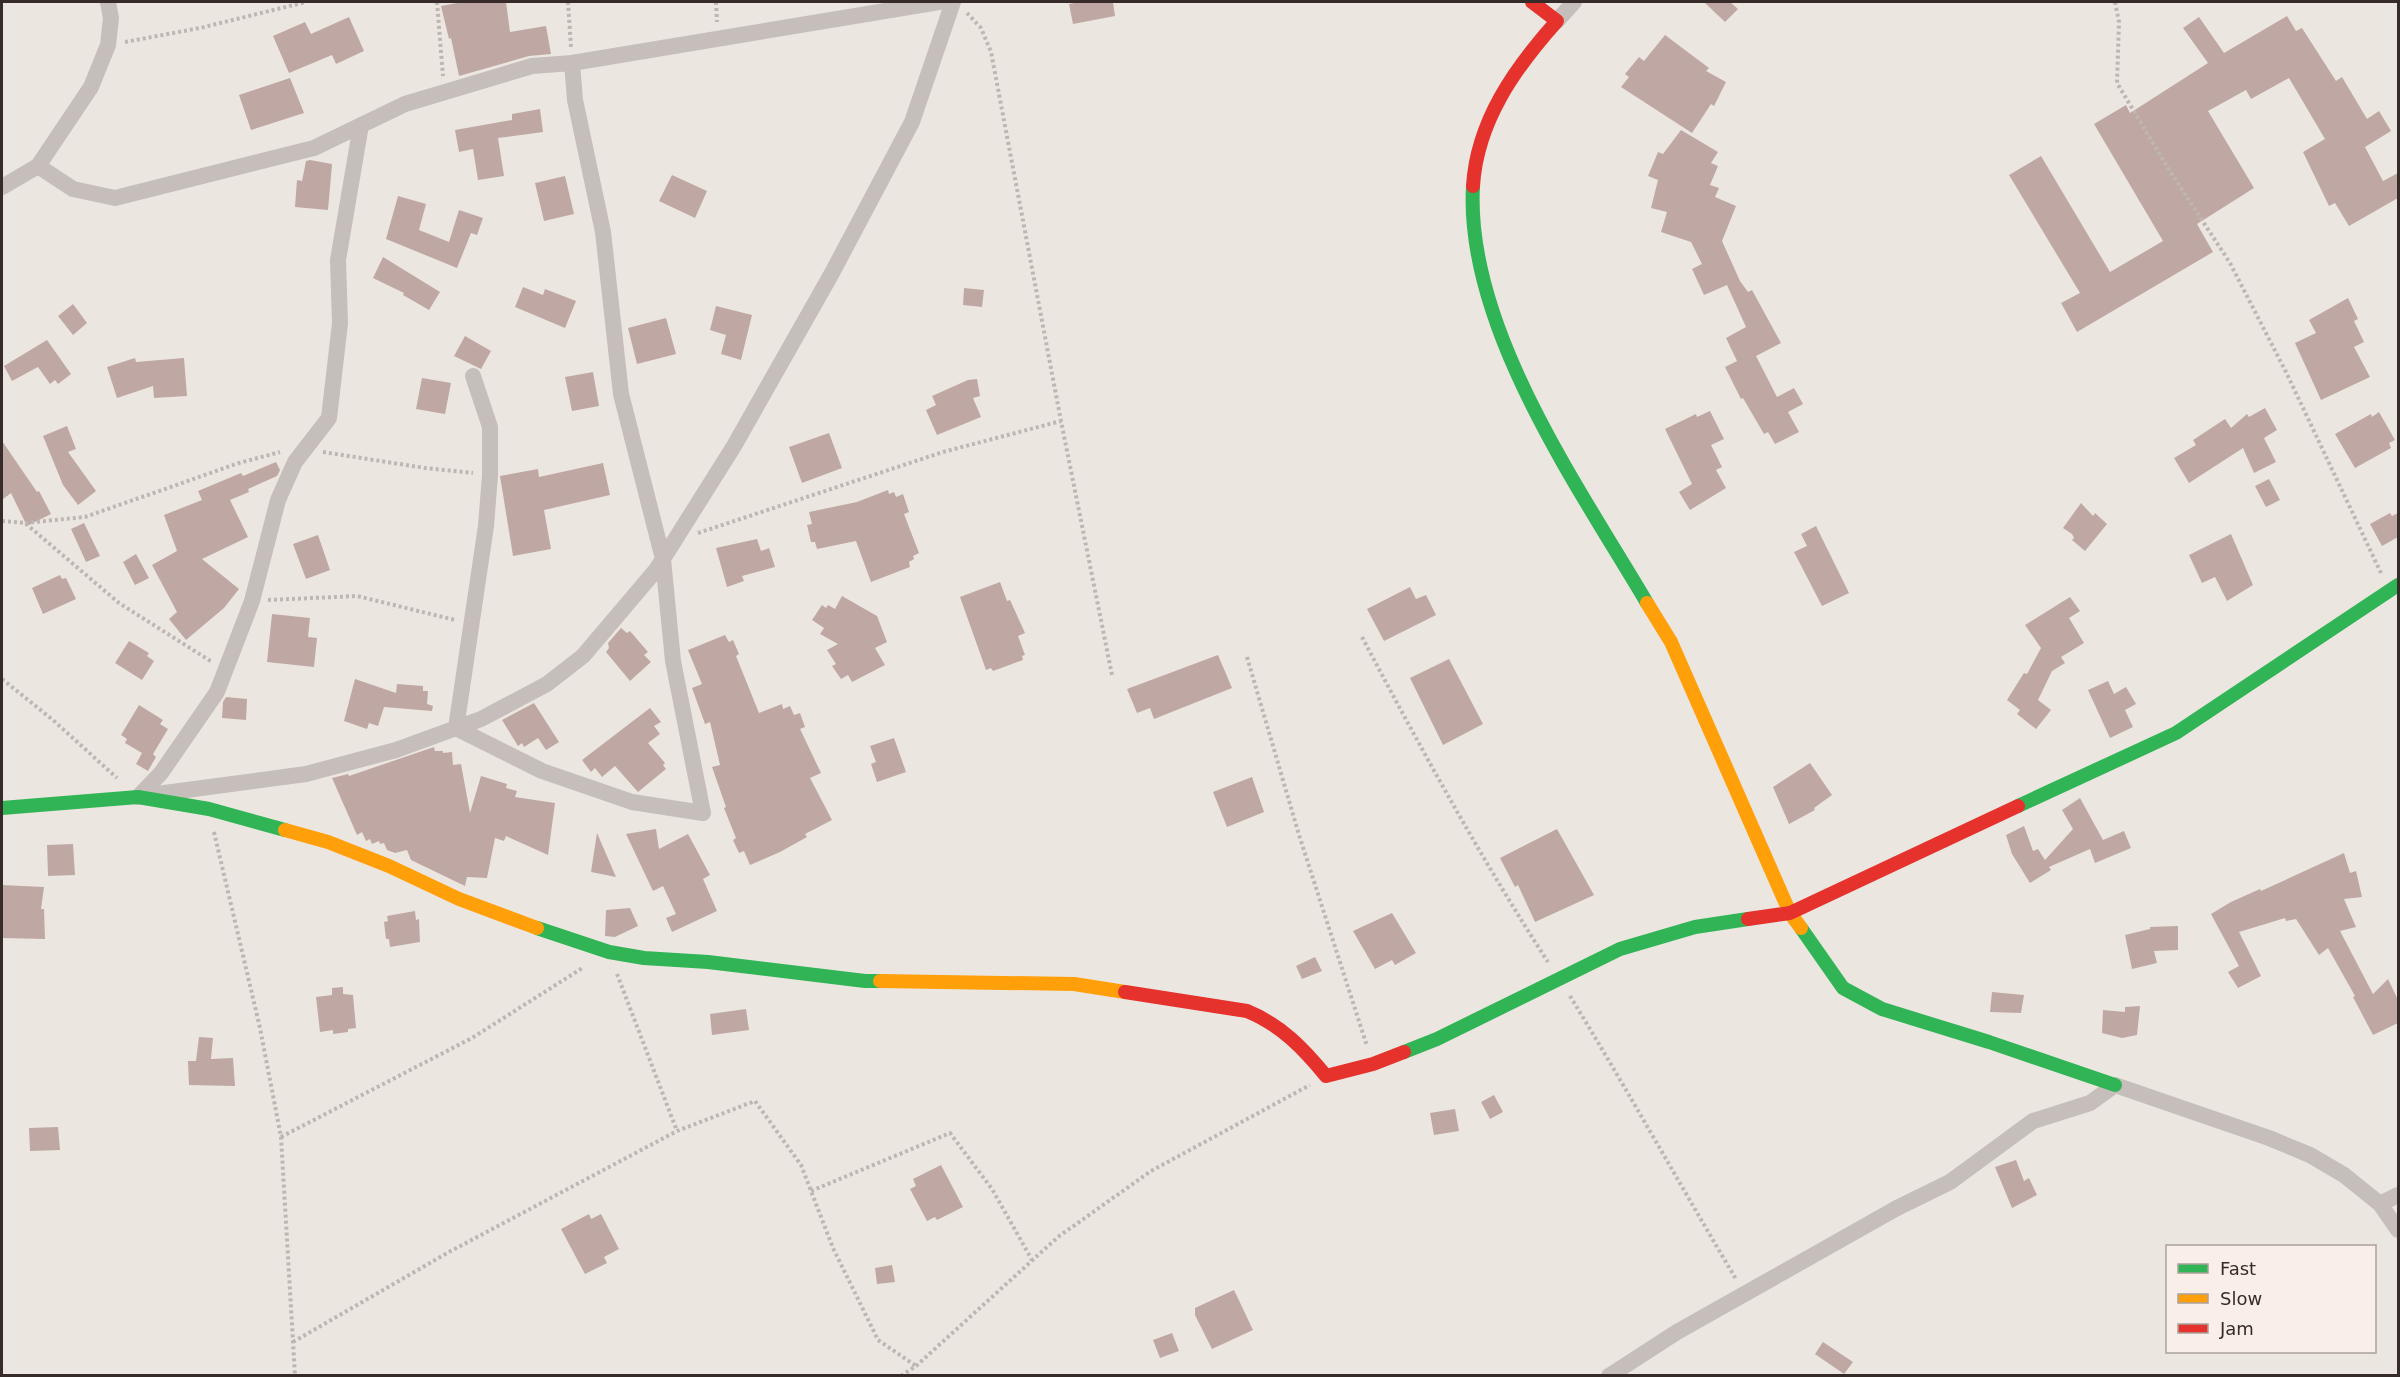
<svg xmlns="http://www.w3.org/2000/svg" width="2400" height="1377" font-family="'DejaVu Sans',sans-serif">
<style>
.building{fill:#bfa8a3}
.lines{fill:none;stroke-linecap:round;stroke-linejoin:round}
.path{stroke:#beb6b2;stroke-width:4;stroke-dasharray:3 3;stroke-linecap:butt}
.street{stroke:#c5beba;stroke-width:16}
.fast{stroke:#30b455;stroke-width:14}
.slow{stroke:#ff9f0a;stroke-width:14}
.jam{stroke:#e5322d;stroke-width:14}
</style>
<rect width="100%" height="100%" fill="#ece6e1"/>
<!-- building -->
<path class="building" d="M462 2H506L510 32 546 26 551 54 529 56 459 76 451 38 449 39 441 6Z
M1079 2H1113L1115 16 1073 24 1069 4Z
M1704 2H1730L1738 9 1725 22Z
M2287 16 2296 31 2302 28 2336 81 2342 77 2367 119 2379 111 2391 131 2365 147 2383 181 2398 173V198L2349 226 2335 203 2329 206 2303 152 2325 139 2289 78 2251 99 2246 90 2208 111 2254 188 2197 224 2213 252 2077 332 2061 303 2080 293 2009 175 2041 156 2110 272 2163 241 2094 124 2126 105 2130 113 2208 63 2183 28 2199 17 2224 53Z
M349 17 364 51 336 64 332 55 289 73 273 36 305 22 311 34Z
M1665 35 1709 68 1706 71 1726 82 1714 106 1711 104 1692 133 1621 87 1629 77 1625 74 1639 57 1644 61Z
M290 78 304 113 251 130 239 95Z
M540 109 543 132 498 138 504 176 478 180 473 149 459 152 455 130 512 120V114Z
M1681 130 1718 152 1711 163 1718 166 1710 185 1719 188 1715 197 1736 206 1722 241 1740 281 1748 292 1752 290 1781 343 1756 356 1777 397 1794 388 1803 404 1788 412 1799 432 1775 444 1768 432 1764 434 1743 398 1741 399 1725 367 1737 361 1726 338 1746 327 1727 285 1704 295 1692 269 1702 264 1691 242 1661 232 1667 212 1651 208 1658 180 1648 176 1658 152 1663 154Z
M310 160 332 164 328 210 295 207 297 180 302 181 306 161Z
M672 175 707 191 695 218 659 201Z
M565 176 574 214 544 221 535 183Z
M398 196 426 204 419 230 449 242 459 210 483 218 477 235 471 233 457 268 386 239Z
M383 257 440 292 429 310 403 295 404 293 373 278Z
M523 287 543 295 545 289 576 301 565 328 515 307Z
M964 288 984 290 982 307 963 305Z
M2348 298 2358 319 2354 321 2364 342 2354 347 2370 377 2321 400 2295 343 2316 333 2309 320Z
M73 304 87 323 73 335 58 316Z
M716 306 752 315 741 360 721 354 726 335 710 330Z
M666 318 676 354 637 364 628 328Z
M465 336 491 351 481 369 454 356Z
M47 340 71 374 58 384 55 380 50 384 38 367 12 381 4 366Z
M135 358 136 362 184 358 187 396 154 398 153 386 117 398 107 367Z
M593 372 599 406 572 411 565 377Z
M422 378 451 383 445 414 416 409Z
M977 379 980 396 973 398 981 417 937 435 926 410 936 405 932 396 968 380Z
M2265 408 2277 430 2264 438 2276 462 2254 473 2243 448 2189 483 2174 458 2196 445 2193 440 2225 419 2231 428 2247 414 2249 417Z
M1710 411 1724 439 1711 445 1722 467 1716 470 1726 488 1690 510 1679 492 1692 484 1665 429 1696 414 1697 417Z
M2379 412 2395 440 2389 443 2391 448 2355 468 2335 434 2371 414 2372 417Z
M67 426 76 449 68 452 96 491 78 505 63 485 43 436Z
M829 433 842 468 802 483 789 447Z
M2 441 37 492 39 491 51 514 27 526 11 493 2 500Z
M276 462 280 470 277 476 248 489 249 492 230 500 248 537 202 559 239 589 224 608 186 640 169 619 177 612 152 565 177 551 164 515 202 500 198 491 241 473 243 476Z
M603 463 610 495 544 510 551 549 513 556 500 476 538 469 539 477Z
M2269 479 2280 500 2266 507 2255 486Z
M888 490 889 494 894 492 896 497 903 494 909 512 904 514 919 553 913 556 914 559 909 562 910 567 871 582 856 541 817 549 815 542H811L807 525 812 524 809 512 857 502Z
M2081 503 2093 516 2095 513 2107 524 2085 551 2072 540 2074 538 2072 534 2063 528Z
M2390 513 2392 516 2398 513V537L2382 546 2370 524Z
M84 523 100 556 86 562 71 529Z
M1816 526 1849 593 1822 606 1794 552 1807 546 1801 534Z
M2231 534 2253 585 2227 601 2215 577 2202 583 2189 555Z
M318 535 330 570 306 579 293 544Z
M757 539 761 551 769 548 775 567 742 576 744 581 727 587 716 548Z
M136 554 149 578 135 585 123 562Z
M60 575 62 579 66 578 76 599 43 614 32 588Z
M1000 582 1007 601 1010 600 1025 633 1018 636 1025 655 1022 656 1023 660 993 671 991 668 986 670 960 597Z
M1410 587 1416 599 1426 595 1436 615 1384 641 1367 609Z
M842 596 877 616 887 642 875 648 885 665 852 682 848 675 841 679 832 666 836 664 827 650 838 644 820 634 824 628 812 620 822 605 826 608 828 605 835 609Z
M2070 597 2080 611 2069 618 2084 643 2061 657 2065 663 2052 671 2038 700 2051 710 2036 729 2017 714 2020 710 2007 700 2024 673 2027 674 2041 648 2025 625Z
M272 614 310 618 308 637 317 638 314 667 267 662Z
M621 628 627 633 630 631 648 652 644 655 651 662 630 681 606 652 609 648 608 643Z
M725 635 729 642 733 640 739 654 736 656 759 713 782 704 783 709 790 706 794 715 800 713 805 727 800 729 821 773 810 778 832 820 805 834 807 837 780 852 750 865 744 851 739 853 733 840 736 838 724 808 726 807 712 767 720 765 710 722 705 724 692 688 702 684 688 650Z
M129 641 149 653 147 656 154 661 142 680 115 663Z
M1218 655 1232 688 1154 719 1150 708 1137 713 1127 689Z
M1449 659 1483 724 1443 745 1410 678Z
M355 679 396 693 397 684 423 686V691H428L427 704 433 706 432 711 384 707 378 726 369 723 367 729 344 721Z
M2108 681 2114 694 2126 687 2136 704 2125 710 2133 727 2110 738 2088 690Z
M226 697 247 699 246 720 222 718 223 702Z
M534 703 559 742 546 750 538 738 524 747 522 743 518 746 502 720Z
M139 705 163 720 160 724 168 729 153 754 156 757 148 771 136 764 142 753 125 743 127 739 121 735Z
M650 708 661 722 654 726 660 734 648 743 665 763 663 765 666 769 638 792 615 766 602 777 595 768 591 772 582 760Z
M894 738 906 772 877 782 871 764 876 762 870 746Z
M434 747 435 751H443V753L452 752 453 765 461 764 470 813 481 776 507 784 506 788 517 791 515 797 555 803 548 855 506 836 504 841 495 838 487 878 467 877 465 886 411 860 407 850 395 853 387 850 384 843 380 844 379 841 372 844 370 839 366 841 362 832 357 835 332 778 348 774 349 776Z
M1810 763 1832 795 1814 808 1815 810 1789 824 1773 787Z
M1252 777 1264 812 1227 827 1213 792Z
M2080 798 2103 840 2124 831 2131 848 2095 863 2090 849 2049 867 2051 870 2030 883 2012 854 2006 835 2024 826 2033 851 2038 849 2045 860 2073 829 2062 810Z
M656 829 659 849 688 834 710 875 703 879 717 911 672 932 666 918 676 914 663 886 653 891 626 834Z
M1557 829 1594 895 1535 922 1518 885 1515 887 1500 858Z
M597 833 616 877 591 872Z
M73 844 75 875 48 876 47 845Z
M2344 853 2350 873 2356 871 2362 897 2344 899 2356 927 2340 931 2373 994 2388 979 2398 1000V1023L2373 1035 2353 997 2355 996 2328 948 2319 955 2296 919 2286 921 2285 918 2239 932 2261 976 2238 988 2228 972 2239 966 2211 914 2231 902 2260 889 2261 891Z
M2 885 44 887 41 909H44L45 939 2 938Z
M630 908 638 926 615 937 605 936 606 910Z
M415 911 416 920 419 919 420 942 390 947 389 939H386L384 922 388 921 387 916Z
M1392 913 1416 953 1395 965 1392 960 1375 969 1353 931Z
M2178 926V950L2154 951 2157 963 2132 969 2125 935 2150 929V927Z
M1315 957 1322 971 1302 979 1296 966Z
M343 987V994L353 995 356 1028 348 1029V1032L333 1034V1030L320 1032 316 997 332 995V988Z
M1992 992 2024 995 2021 1013 1990 1012Z
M2140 1006 2137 1035 2122 1038 2102 1033 2103 1010 2125 1012V1007Z
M746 1009 749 1030 712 1035 710 1014Z
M199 1037 213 1038 211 1059 233 1058 235 1086 189 1085 188 1061H196Z
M1494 1095 1503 1112 1490 1119 1481 1102Z
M1455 1109 1459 1131 1434 1135 1430 1113Z
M58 1127 60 1150 30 1151 29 1128Z
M2016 1160 2024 1181 2029 1178 2037 1195 2012 1208 1995 1167Z
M941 1165 963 1207 937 1220 935 1217 927 1221 910 1189 916 1186 913 1179Z
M589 1214 591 1219 601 1214 619 1249 604 1257 607 1263 585 1274 561 1229Z
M892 1265 895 1282 877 1284 875 1268Z
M1234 1290 1253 1330 1212 1349 1195 1315V1308Z
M1172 1333 1179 1351 1160 1358 1153 1340Z
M1823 1342 1853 1362 1844 1374 1815 1354Z"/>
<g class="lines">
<!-- path -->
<path class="path" d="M437 2 443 76
M568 2 571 47
M716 2 717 22
M2115 2 2119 22 2117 83 2168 168 2230 263 2286 372 2381 573
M967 13 981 28 991 52 1061 421
M125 42 200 28 306 2
M323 452 425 468 473 473
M2 521 25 523 119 603 212 662
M25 523 85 517 239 463 280 452
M698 533 943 452 1061 421 1112 675
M268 600 357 596 455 620
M1362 637C1420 747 1480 857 1548 962
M1247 657 1299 835 1367 1046
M2 679 53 720 117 778
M214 832 260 1028 281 1137 295 1376
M617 974 677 1131
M1570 996C1627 1089 1680 1185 1736 1279
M281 1137 472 1038 584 967
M811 1191 950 1133 992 1189 1032 1260
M293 1342 449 1252 677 1131 755 1101 801 1165 833 1248 878 1340 916 1366
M901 1376 916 1366 1058 1237 1151 1171 1310 1085"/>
<!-- street -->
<path class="street" d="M1557 21 1574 2
M38 166 73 189 115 198 314 148 405 104 532 66 572 63 939 2
M2 187 38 166 91 87 108 45 111 18 108 2
M473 376 490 427V475L486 526 456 728 542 771 632 802 703 813 673 661 663 559 621 394 603 232 575 100 572 63
M157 794 306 774 396 750 481 719 547 684 583 656 656 570 734 446 832 273 912 122 953 2
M138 797 161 773 217 692 252 601 278 500 295 462 329 418 340 323 338 260 361 125
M2380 1204 2398 1195
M1609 1376 1677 1332 1897 1208 1950 1182 2033 1121 2090 1103 2115 1085 2269 1138 2310 1155 2344 1175 2380 1204 2398 1230"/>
<!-- fast -->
<path class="fast" d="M1473 186C1465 326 1578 486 1647 603
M2018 806 2176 733 2398 585
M2 808 138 797 209 809 285 830
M537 928 609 952 644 958 708 962 865 981H880
M1801 928 1843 988 1882 1009 1989 1042 2115 1085
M1404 1052 1437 1039 1620 949 1695 927 1748 919"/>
<!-- slow -->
<path class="slow" d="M1647 603 1671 642 1790 913 1801 928
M285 830 328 842 389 866 459 899 537 928
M880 981 1074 984 1125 992"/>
<!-- jam -->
<path class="jam" d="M1473 186C1477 121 1515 68 1557 21L1532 2
M1748 919 1790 913 2018 806
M1125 992 1247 1011C1281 1025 1303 1048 1326 1076L1373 1064 1404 1052"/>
</g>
<!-- border -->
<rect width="2400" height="1377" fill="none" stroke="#362b28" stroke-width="6"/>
<!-- legend -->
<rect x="2166" y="1245" width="210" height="108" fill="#f9efe8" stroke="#aba19b" stroke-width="1.5"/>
<rect x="2178" y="1264" width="30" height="9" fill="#30b455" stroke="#aba19b" stroke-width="1.5"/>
<text x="2220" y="1275" font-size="18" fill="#362b28">Fast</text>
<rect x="2178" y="1294" width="30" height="9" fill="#ff9f0a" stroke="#aba19b" stroke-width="1.5"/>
<text x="2220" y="1305" font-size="18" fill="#362b28">Slow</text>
<rect x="2178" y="1324" width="30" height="9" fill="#e5322d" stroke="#aba19b" stroke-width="1.5"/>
<text x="2220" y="1335" font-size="18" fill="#362b28">Jam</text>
</svg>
